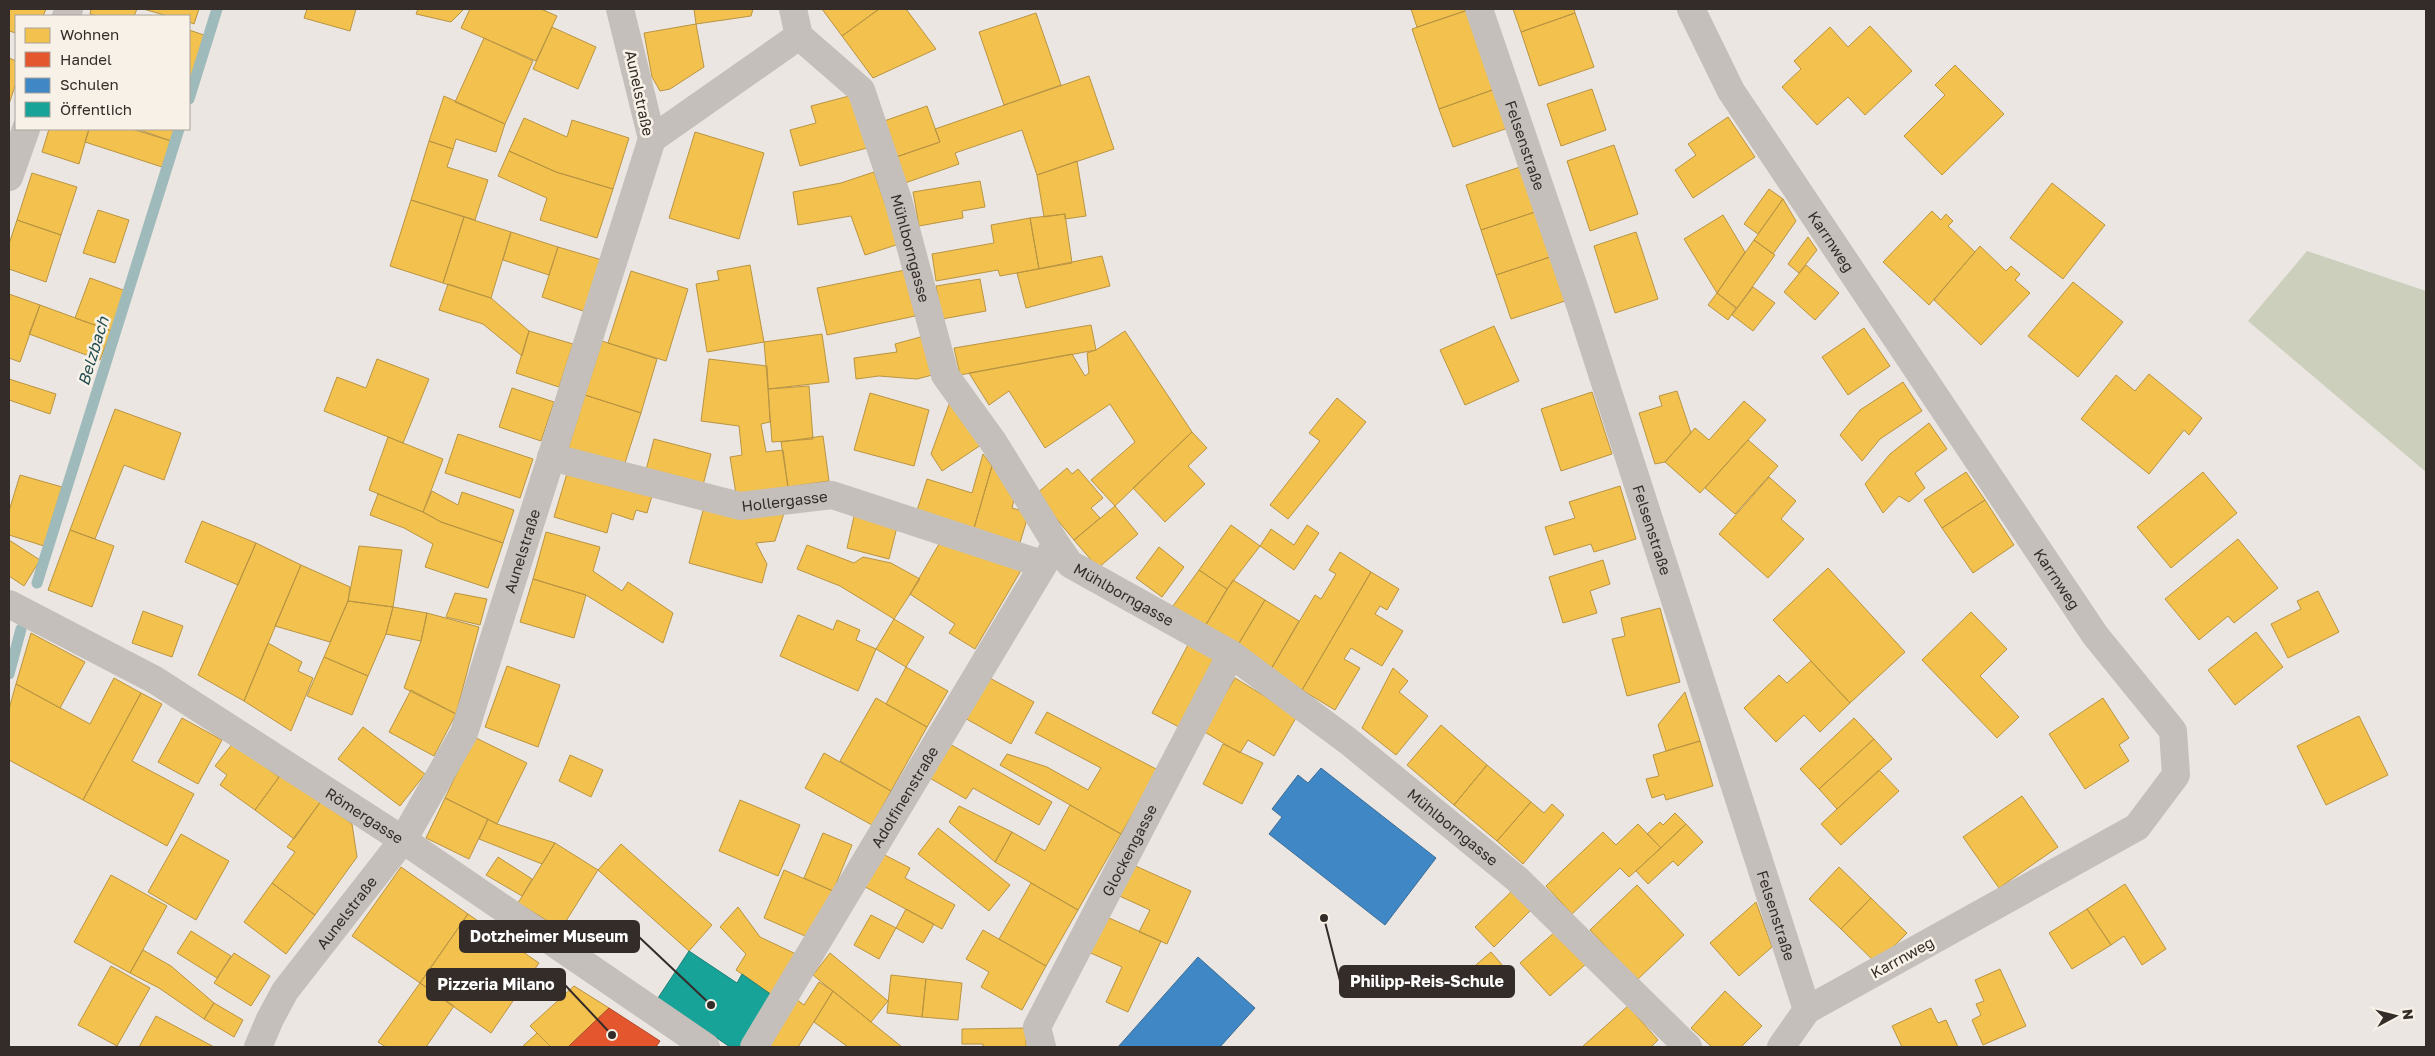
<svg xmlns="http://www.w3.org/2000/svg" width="2435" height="1056" font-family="'Golos Text',sans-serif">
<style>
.green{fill:#cccfbc}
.homes{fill:#f2c14e;stroke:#b99443}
.shops{fill:#e4572e;stroke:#af4a2c}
.schools{fill:#3f88c5;stroke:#3c6c96}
.public{fill:#17a398;stroke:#207f77}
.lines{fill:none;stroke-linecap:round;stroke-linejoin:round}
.stream{stroke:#9fbaba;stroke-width:11}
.street{stroke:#c4bfba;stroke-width:28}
.labels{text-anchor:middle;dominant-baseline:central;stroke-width:5;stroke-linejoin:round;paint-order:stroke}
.street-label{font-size:15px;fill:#342c29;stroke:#f7f1e8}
.water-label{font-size:16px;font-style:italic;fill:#234e51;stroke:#f7f1e8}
.leader{fill:none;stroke:#342c29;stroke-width:2}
.callout-dot{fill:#342c29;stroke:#f7f1e8;stroke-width:2}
.callout{fill:#342c29;stroke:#342c29;stroke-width:2}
.callout-label{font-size:16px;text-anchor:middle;font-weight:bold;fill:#fff}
</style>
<rect width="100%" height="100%" fill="#ebe6e1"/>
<!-- green -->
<path class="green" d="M2307 251 2426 291V472L2248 321Z"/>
<!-- homes -->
<path class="homes" d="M9 9H46L43 16H16V33L9 31Z
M91 9H137L134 16H97L90 14Z
M143 9H199L194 24 189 22V16H168Z
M307 9H356L350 31 304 18Z
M418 9H464L451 22 416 14Z
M470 9H541L557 16 536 61 461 28Z
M694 9H753L751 16 696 24Z
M822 9H879L842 36Z
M879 9H906L936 49 873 78 842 36Z
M1411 9H1467L1468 10 1417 27Z
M1513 9H1574L1575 13 1521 32Z
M1468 10 1495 89 1439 109 1412 29Z
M1036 13 1061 85 1004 105 979 32Z
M1575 13 1594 67 1539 86 1521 32Z
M696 24 704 67 670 89 660 91 652 77 644 33Z
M1870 26 1912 71 1865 115 1848 97 1817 125 1782 87 1801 69 1794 61 1830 27 1848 47Z
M552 27 596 47 578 89 533 69Z
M189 30 207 36 193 78 189 77Z
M484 38 533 61 505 124 455 102Z
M9 58 16 61V83L9 104Z
M1955 65 2004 114 1942 175 1904 136 1945 95 1935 85Z
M1089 76 1114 149 1037 175 1022 130 955 153 959 164 905 183 896 157 940 142 935 129Z
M1495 89 1508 128 1453 147 1439 109Z
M1592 89 1606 130 1561 146 1547 104Z
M853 95 867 148 800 166 790 130 816 123 811 106Z
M444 96 505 124 496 152 456 139 453 149 429 141Z
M927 106 940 142 896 157 884 121Z
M1728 117 1755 157 1693 198 1675 170 1696 155 1688 144Z
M524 118 567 137 572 120 629 138 613 189 556 172 509 151Z
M49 129H89L79 164 42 152Z
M89 129H132L171 141 162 167 85 142Z
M137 129H174L171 141Z
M695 132 764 153 739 239 669 218Z
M429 141 453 149 447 167 488 180 475 220 411 200Z
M1614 145 1638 214 1590 231 1567 161Z
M509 151 556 172 613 189 597 238 540 220 547 198 498 176Z
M1077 161 1086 216 1065 219V214L1044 217 1037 175Z
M1520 167 1535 212 1481 230 1466 185Z
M874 172 899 244 865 255 851 216 798 225 793 192 841 183Z
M32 173 77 187 61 235 17 220Z
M980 181 985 207 962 211 963 218 919 226 913 192Z
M2052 183 2105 225 2063 279 2010 238Z
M1769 189 1783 199 1758 234 1744 224Z
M1783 199 1796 221 1773 254 1754 240Z
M411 200 464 217 443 283 390 266Z
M98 210 129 220 115 263 83 253Z
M1932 211 1941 220 1946 214 1953 221 1948 226 1975 252 1929 305 1883 262Z
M1535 212 1550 257 1496 275 1481 230Z
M1065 214 1072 263 1039 269 1030 218Z
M1723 215 1745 252 1717 293 1684 239Z
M464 217 511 232 491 298 443 283Z
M1030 218 1039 269 1000 276 998 270 936 281 932 254 994 243 991 225Z
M17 220 61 235 46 282 9 269V244Z
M511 232 558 247 549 275 503 260Z
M1636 232 1658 299 1615 313 1594 246Z
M1808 237 1817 250 1799 273 1788 264Z
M1754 240 1775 255 1737 308 1717 293Z
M1980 246 2006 271 2011 266 2020 274 2015 280 2030 293 1981 345 1934 300Z
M558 247 602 260 586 312 542 297Z
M1102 256 1110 286 1026 308 1017 273Z
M1550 257 1565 301 1511 319 1496 275Z
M750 265 764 342 707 352 696 284 719 280 717 271Z
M1806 265 1839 293 1815 320 1784 292Z
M905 270 915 316 827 335 817 288Z
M631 271 688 289 666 361 608 343Z
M90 278 126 291 111 331 75 318Z
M980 279 986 311 942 319 936 286Z
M2073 282 2123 322 2078 377 2028 336Z
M448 284 491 298 529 331 522 356 483 324 439 310Z
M1753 287 1775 303 1753 331 1732 315Z
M1717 293 1736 308 1728 320 1708 305Z
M9 294 40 305 20 362 9 358Z
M40 305 111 331 100 360 29 334Z
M1091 325 1096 350 960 375 954 348Z
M1494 326 1519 381 1465 405 1440 350Z
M1864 328 1890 366 1848 395 1822 357Z
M529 331 573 344 559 387 516 373Z
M1125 331 1192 432 1115 506 1091 480 1135 442 1110 404 1045 448 1009 391 989 405 969 373 1072 354 1085 376 1089 373 1087 353 1096 350Z
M822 334 829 382 768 389 764 342Z
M924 336 936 374 917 379 879 376 856 379 854 358 897 352 895 344Z
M602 341 657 359 641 413 585 395Z
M377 359 429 379 403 443 324 411 337 377 366 388Z
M709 359 767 366 770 422 761 424 766 452 783 450 788 487 736 494 730 457 742 455 739 426 701 421Z
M2149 374 2202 418 2189 435 2184 430 2149 474 2081 419 2116 375 2135 391Z
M9 379 56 394 50 414 9 400Z
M1903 382 1922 411 1880 439 1862 461 1840 435 1860 410Z
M809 386 813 439 772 442 768 389Z
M512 388 554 402 541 441 499 427Z
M1677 391 1691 433 1665 462 1655 464 1639 413 1662 406 1659 396Z
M1592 392 1612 454 1561 471 1541 409Z
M870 393 929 410 914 466 854 450Z
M585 395 641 413 624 466 568 449Z
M1337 398 1366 422 1288 519 1270 505 1320 441 1309 433Z
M951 399 981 445 942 471 931 454Z
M1744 401 1766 420 1700 493 1665 462 1695 428 1709 440Z
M115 409 181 433 164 480 124 465 95 539 70 530Z
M1929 423 1947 449 1915 473 1925 488 1909 502 1899 496 1883 513 1865 484 1890 454Z
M1192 432 1207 448 1188 466 1205 484 1165 522 1133 488Z
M458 434 533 459 520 498 445 473Z
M823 436 829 481 788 487 781 442Z
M388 437 443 459 423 512 369 490Z
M654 439 711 454 702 489 645 474Z
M1748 440 1778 466 1735 514 1705 488Z
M983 454 992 466 972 535 915 517 927 479 972 493Z
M992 466 1015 496 1012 508 1029 513 1018 549 972 535Z
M1067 468 1072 474 1078 469 1103 498 1091 508 1100 518 1074 540 1036 494Z
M568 470 652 496 647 513 636 510 633 520 612 513 607 533 554 517Z
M1966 472 1985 500 1942 528 1924 500Z
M2203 472 2237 513 2171 568 2137 527Z
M20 475 62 487 44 546 9 535V511Z
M1769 477 1796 501 1781 519 1804 539 1768 578 1719 534Z
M1620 486 1636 539 1594 552 1591 544 1554 555 1545 527 1575 518 1569 502Z
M432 491 458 505 462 492 514 510 503 543 441 522 423 512Z
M378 494 423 512 441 522 503 543 488 588 425 567 433 544 404 528 370 515Z
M1985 500 2014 545 1973 573 1942 528Z
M705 503 787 504 775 541 756 543 767 564 762 583 689 563Z
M1115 506 1138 534 1098 568 1074 540Z
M855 512 898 523 889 559 847 548Z
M202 521 256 543 238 585 185 562Z
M1231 525 1260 546 1227 589 1199 570Z
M1307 525 1319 533 1294 570 1260 546 1271 529 1294 545Z
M70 530 114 546 92 607 48 590Z
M546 532 600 547 593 571 622 591 628 582 673 613 663 643 586 595 533 579Z
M2238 539 2278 588 2234 623 2228 616 2199 640 2165 599Z
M9 540 40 560 24 586 9 576Z
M256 543 301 565 244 701 198 675Z
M939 544 1023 567 975 649 949 633 955 624 910 594Z
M807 545 854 563 863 557 891 563 920 579 894 619 840 586 797 569Z
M359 546 402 550 393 607 348 601Z
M1159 547 1184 567 1162 597 1136 578Z
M1340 552 1371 572 1302 690 1270 671 1315 595 1321 599 1336 574 1329 570Z
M1603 560 1610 584 1590 591 1597 613 1563 623 1549 577Z
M301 565 350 587 348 601 330 642 275 626Z
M1828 568 1905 652 1850 703 1773 620Z
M1199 570 1227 589 1204 628 1173 606Z
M1371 572 1399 589 1387 610 1380 606 1375 614 1403 631 1382 666 1351 648 1344 659 1360 668 1335 710 1302 690Z
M533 579 586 595 574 638 520 622Z
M1233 580 1265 600 1236 648 1204 628Z
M2318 591 2339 632 2288 658 2271 624 2301 609 2297 601Z
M455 593 487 599 480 625 446 617Z
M1265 600 1299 621 1271 669 1236 648Z
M348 601 393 607 386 634 368 676 324 657Z
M393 607 427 613 421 641 386 634Z
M1660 608 1680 682 1627 696 1612 639 1625 636 1621 618Z
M143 611 183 626 172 657 132 643Z
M1971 612 2007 649 1980 676 2019 717 1997 738 1922 660Z
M427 613 479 627 456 714 404 688 421 641Z
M798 615 833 630 837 620 860 630 856 640 876 649 858 691 780 656Z
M894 619 924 637 906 667 876 649Z
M2256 632 2283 667 2235 705 2208 670Z
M31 633 85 662 60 708 16 684Z
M268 643 302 662 298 671 313 678 291 731 244 701Z
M1189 643 1216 657 1179 727 1152 713Z
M324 657 368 676 352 715 307 696Z
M1811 661 1850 703 1820 732 1804 715 1776 742 1744 708 1779 675 1787 683Z
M507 666 560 685 538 747 485 727Z
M906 667 948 691 927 727 886 704Z
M1393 668 1408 681 1399 692 1428 716 1396 755 1362 728Z
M986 676 1034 702 1011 744 963 717Z
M114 678 141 693 83 800 9 760V709L16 684 90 724Z
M1235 678 1297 716 1274 756 1248 740 1240 753 1203 731Z
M411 690 456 714 434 756 389 732Z
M1685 692 1700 741 1666 751 1658 725Z
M141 693 162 704 132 761 194 794 167 846 83 800Z
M876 698 927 727 891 791 840 761Z
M2103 698 2129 738 2119 745 2129 761 2085 789 2049 734Z
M1047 712 1158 770 1121 834 1000 765 1007 754 1047 767 1088 790 1101 768 1035 733Z
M2359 716 2388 775 2326 805 2297 746Z
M182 718 222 740 198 784 158 762Z
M1854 718 1874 739 1819 789 1800 769Z
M1441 725 1487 765 1454 805 1407 765Z
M363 727 425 774 400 806 338 759Z
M474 737 527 763 497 824 445 798Z
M1874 739 1892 759 1837 809 1819 789Z
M1700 741 1713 786 1666 800 1664 794 1652 798 1646 779 1659 776 1653 755Z
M233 743 279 777 255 810 220 785 227 775 215 766Z
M948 743 1052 802 1039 825 973 788 966 799 928 777Z
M1223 744 1263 763 1242 804 1203 784Z
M824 753 891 791 872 825 805 788Z
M570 755 603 770 591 797 559 781Z
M1487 765 1531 802 1497 841 1454 805Z
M1879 770 1899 791 1841 845 1821 824Z
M282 773 321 801 294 839 255 810Z
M2022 796 2058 847 1999 888 1963 837Z
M445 798 488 819 469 859 426 838Z
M740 800 800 825 778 876 719 851Z
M321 801 352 824 357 857 315 915 272 883 295 852 287 847Z
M1531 802 1544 813 1552 804 1564 815 1523 864 1497 841Z
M1070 805 1121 834 1078 910 995 862 1012 832 1045 851Z
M959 806 1012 832 995 862 949 822Z
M1675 813 1686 824 1661 848 1647 834 1660 822 1663 825Z
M488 819 497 824 555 843 542 864 479 839Z
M1638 824 1661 848 1629 877 1620 868 1572 914 1546 886 1603 832 1616 845Z
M1686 824 1703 842 1678 866 1673 861 1648 884 1636 871Z
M938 828 1010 885 989 911 918 854Z
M823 833 852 845 833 891 804 878Z
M181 834 229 861 196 920 148 892Z
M555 843 598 870 561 929 518 903Z
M621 844 712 925 689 951 598 870Z
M875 850 910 868 905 878 955 905 942 929 858 883Z
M498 857 532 879 522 896 486 875Z
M1129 863 1191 891 1167 944 1139 932 1150 910 1115 894Z
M401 867 468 914 420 983 352 936Z
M1839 867 1871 898 1841 929 1809 899Z
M784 870 833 891 812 939 764 918Z
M111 875 167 906 130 973 74 942Z
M272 883 315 915 286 954 244 922Z
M1031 883 1078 910 1046 966 999 939Z
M2125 884 2166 949 2142 965 2124 936 2111 945 2087 909Z
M1637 885 1684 935 1637 980 1590 930Z
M1514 889 1533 908 1494 947 1475 927Z
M1871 898 1907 933 1877 964 1841 929Z
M1756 902 1772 947 1739 976 1710 943Z
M738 907 760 937 798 955 776 998 736 970 746 954 720 927Z
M906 909 934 924 923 943 896 928Z
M2087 909 2111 945 2072 969 2049 933Z
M468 914 539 963 491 1033 420 983Z
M1100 914 1161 941 1128 1012 1106 1002 1122 967 1084 950Z
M871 915 896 928 879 959 854 945Z
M983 930 1046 966 1022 1010 981 987 989 972 966 959Z
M1557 930 1587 963 1550 996 1520 963Z
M191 931 231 956 217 978 177 953Z
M143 950 171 966 214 1003 204 1019 159 988 130 973Z
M1491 952 1510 974 1488 993 1469 971Z
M234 953 270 976 251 1006 214 983Z
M830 953 888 1001 871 1022 813 975Z
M111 966 150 988 117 1046 78 1025Z
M2000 969 2026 1026 1983 1045 1972 1020 1981 1015 1976 1004 1984 1001 1975 980Z
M891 975 926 979 922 1017 887 1013Z
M926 979 962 983 958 1020 922 1017Z
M819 982 833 991 798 1047H765L796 999 804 1005Z
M420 983 454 1006 426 1047H386L378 1042Z
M574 986 609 1008 568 1047H551L530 1026Z
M833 991 871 1022 902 1047H848L814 1022Z
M1725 991 1762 1026 1741 1047H1712L1691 1028Z
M214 1003 243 1020 234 1037 204 1019Z
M1628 1006 1658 1040 1651 1047H1582Z
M1931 1008 1938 1023 1946 1020 1958 1047H1902L1892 1026Z
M156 1016 214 1047H139Z
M1026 1028V1047H983V1044H962V1029Z
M537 1033 551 1047H522Z"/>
<!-- shops -->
<path class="shops" d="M609 1008 660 1041 656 1047H568Z"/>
<!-- schools -->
<path class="schools" d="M1321 768 1436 858 1385 925 1269 834 1282 817 1272 809 1298 775 1308 783Z
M1198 957 1255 1008 1220 1047H1118Z"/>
<!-- public -->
<path class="public" d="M689 951 737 983 742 974 776 998 742 1047H730L658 998Z"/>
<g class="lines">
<!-- stream -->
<path class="stream" d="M189 99 217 9
M37 583 179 129
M9 674 21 629"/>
<!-- street -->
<g class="street">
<path d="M793 9 799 36"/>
<path id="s1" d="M1479 9 1580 305 1807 1010"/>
<path id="s2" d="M1691 9 1731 91 2095 635 2173 731 2176 775 2137 827 1807 1010 1781 1047"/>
<path d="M66 16 69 9"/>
<path id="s3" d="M799 36 861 90 898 200 945 375 994 443 1056 544 1070 564 1231 654 1348 741 1517 879 1688 1047"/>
<path d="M652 139 799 36"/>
<path d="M9 177 26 129"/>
<path id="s4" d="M551 457 740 506 832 495 1042 564"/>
<path id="s5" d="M9 604 155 680 403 840 706 1047"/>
<path id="s6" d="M258 1047 270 1019 285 991 403 840 464 733 652 139 620 9"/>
<path id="s7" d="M754 1047 1056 544"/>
<path id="s8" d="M1042 1047 1037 1027 1231 654"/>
</g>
</g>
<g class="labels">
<!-- street labels -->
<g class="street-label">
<text transform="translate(640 93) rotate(78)">Aunelstraße</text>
<text stroke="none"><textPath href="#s1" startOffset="144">Felsenstraße</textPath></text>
<text stroke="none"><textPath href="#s2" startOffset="272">Karrnweg</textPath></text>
<text stroke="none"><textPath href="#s3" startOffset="248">Mühlborngasse</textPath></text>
<text stroke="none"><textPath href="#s4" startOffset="240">Hollergasse</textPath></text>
<text stroke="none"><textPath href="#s1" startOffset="549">Felsenstraße</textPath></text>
<text stroke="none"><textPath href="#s6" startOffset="568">Aunelstraße</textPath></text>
<text stroke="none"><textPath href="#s2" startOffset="678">Karrnweg</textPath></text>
<text stroke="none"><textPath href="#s3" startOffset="668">Mühlborngasse</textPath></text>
<text stroke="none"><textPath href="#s7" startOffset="292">Adolfinenstraße</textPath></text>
<text stroke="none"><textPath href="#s5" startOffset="414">Römergasse</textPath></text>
<text stroke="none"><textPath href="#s3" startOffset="1072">Mühlborngasse</textPath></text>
<text stroke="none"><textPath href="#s8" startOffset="220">Glockengasse</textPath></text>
<text stroke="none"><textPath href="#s6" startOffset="162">Aunelstraße</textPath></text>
<text stroke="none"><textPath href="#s1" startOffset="954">Felsenstraße</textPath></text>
<text transform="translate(1902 957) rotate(-29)">Karrnweg</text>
</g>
<!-- water labels -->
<g class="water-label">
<text transform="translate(93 351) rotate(-73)">Belzbach</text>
</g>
</g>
<!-- callouts -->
<path class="leader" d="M711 1005L639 937M1324 918L1340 981M612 1035L565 985"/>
<g class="callout-dot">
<circle cx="711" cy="1005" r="5"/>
<circle cx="1324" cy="918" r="5"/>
<circle cx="612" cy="1035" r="5"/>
</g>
<g class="callout">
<rect x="460" y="921" width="179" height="31" rx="5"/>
<rect x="1340" y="966" width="174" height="31" rx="5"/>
<rect x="427" y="969" width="138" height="31" rx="5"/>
</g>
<g class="callout-label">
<text x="549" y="942">Dotzheimer Museum</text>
<text x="1427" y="987">Philipp-Reis-Schule</text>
<text x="496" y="990">Pizzeria Milano</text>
</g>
<!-- border -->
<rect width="2435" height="1056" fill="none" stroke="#342c29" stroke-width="20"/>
<!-- legend -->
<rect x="15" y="15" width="175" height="115" fill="#f7f1e8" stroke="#a9a29c"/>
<rect x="25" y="28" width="25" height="15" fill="#f2c14e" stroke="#a9a29c"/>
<text x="60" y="40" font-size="15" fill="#342c29">Wohnen</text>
<rect x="25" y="52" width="25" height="15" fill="#e4572e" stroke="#a9a29c"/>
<text x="60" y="65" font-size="15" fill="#342c29">Handel</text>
<rect x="25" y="78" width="25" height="15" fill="#3f88c5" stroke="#a9a29c"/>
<text x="60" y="90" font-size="15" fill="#342c29">Schulen</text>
<rect x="25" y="102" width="25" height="15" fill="#17a398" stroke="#a9a29c"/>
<text x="60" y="115" font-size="15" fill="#342c29">Öffentlich</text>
<!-- north arrow -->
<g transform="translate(2395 1016) rotate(83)" stroke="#f7f1e8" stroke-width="4" paint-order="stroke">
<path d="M0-4L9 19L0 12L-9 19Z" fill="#342c29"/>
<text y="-8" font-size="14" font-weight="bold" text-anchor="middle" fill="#342c29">N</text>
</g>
</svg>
